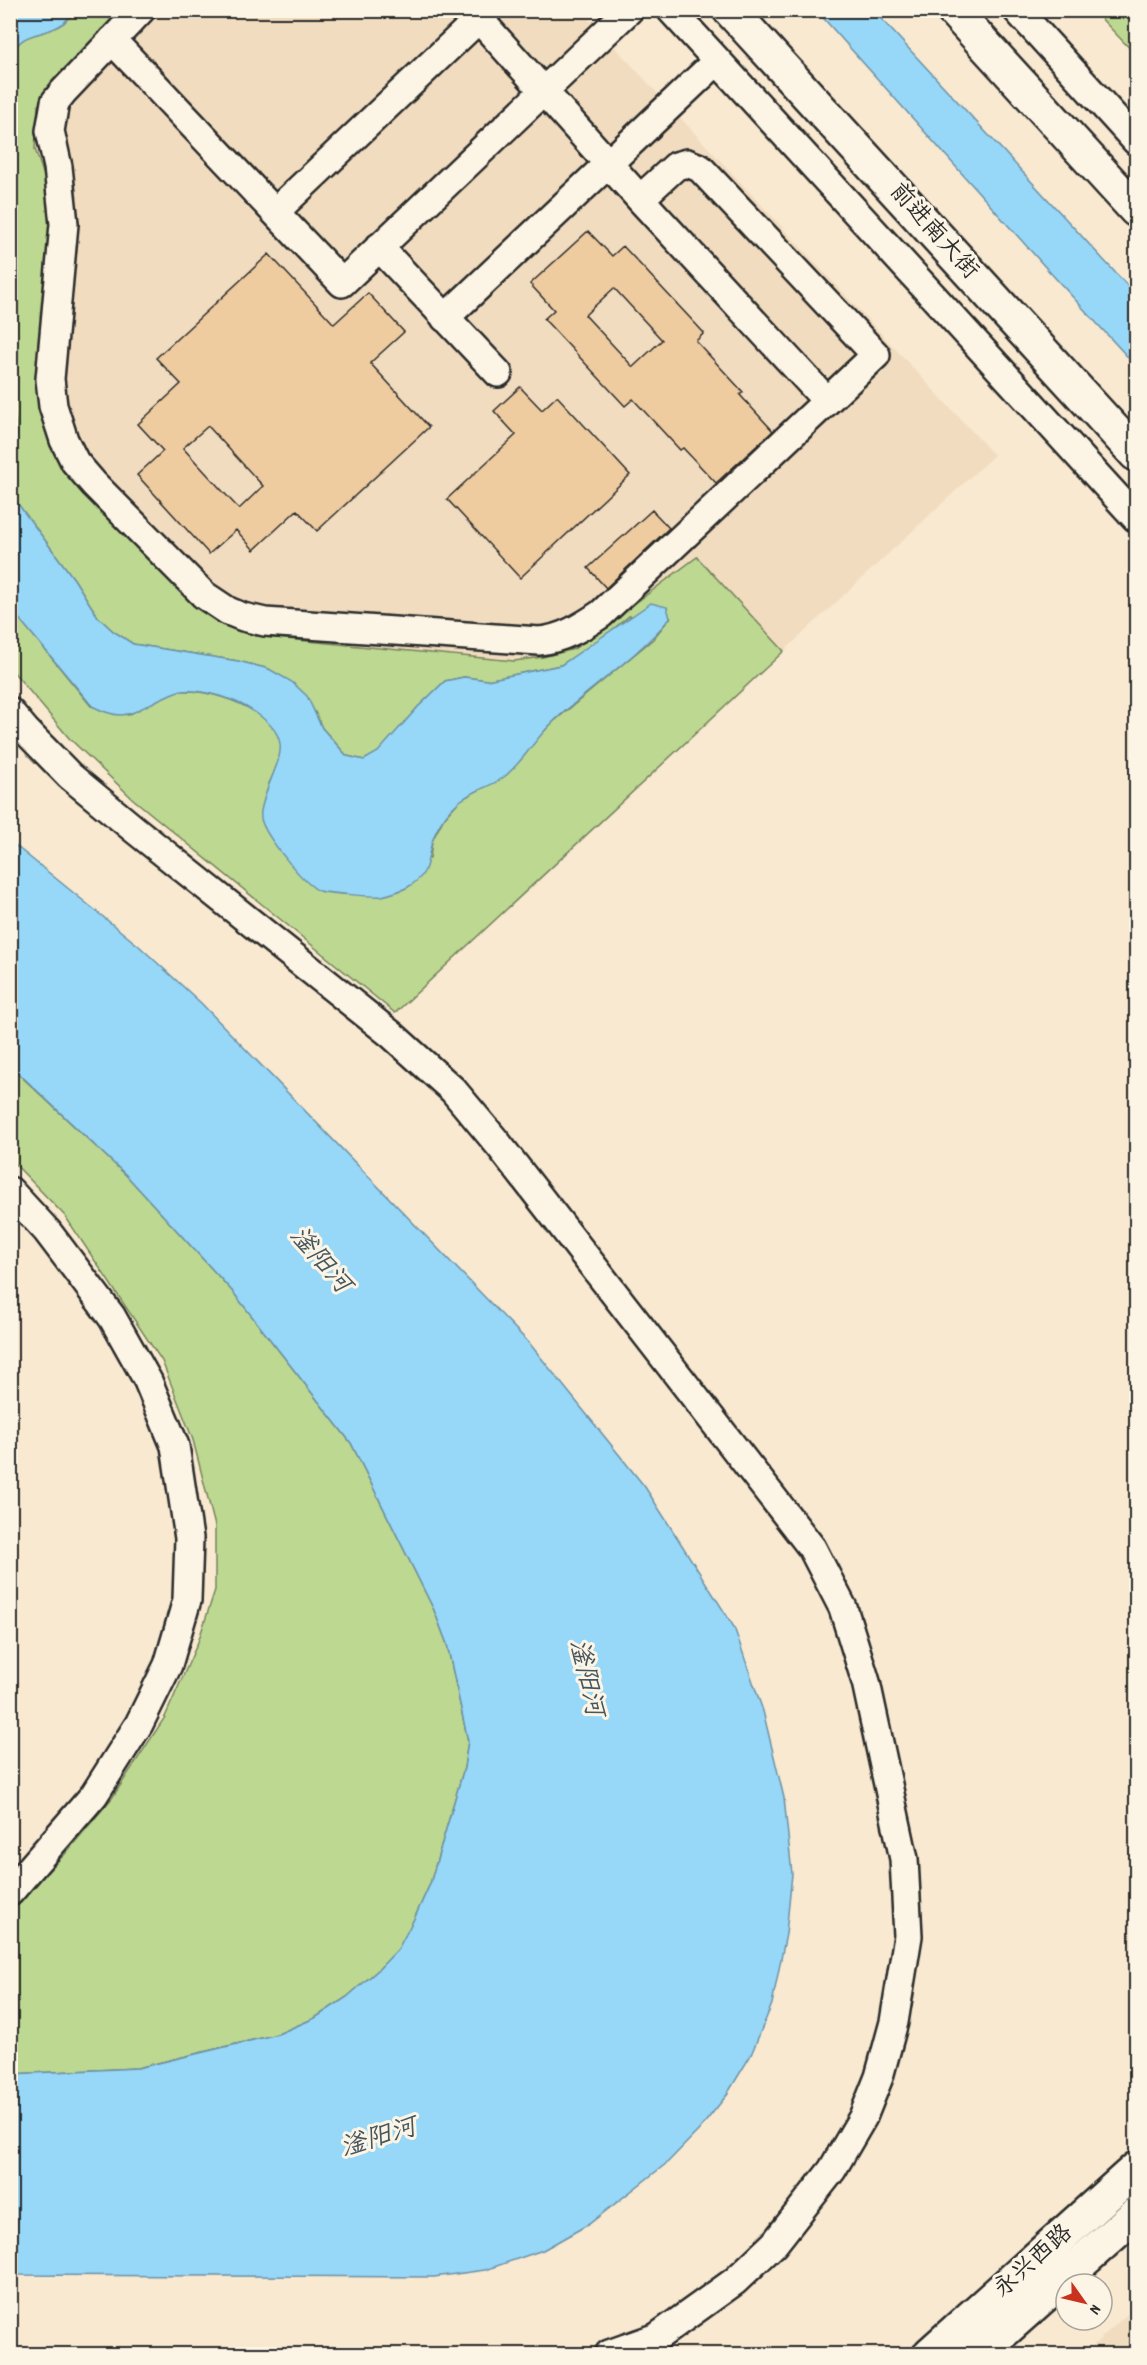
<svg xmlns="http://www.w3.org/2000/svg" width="1147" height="2365" font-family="Dekko,'LXGW WenKai TC',sans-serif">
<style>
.built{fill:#f1dcbf}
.green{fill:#bdd890;stroke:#74825e;stroke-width:1.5}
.water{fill:#97d7f8;stroke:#6c92a6;stroke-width:1.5}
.building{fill:#efcca0;stroke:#2b2b2b;stroke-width:1.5;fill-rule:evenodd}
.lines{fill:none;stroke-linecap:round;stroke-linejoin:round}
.minor-casing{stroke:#2b2b2b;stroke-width:32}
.major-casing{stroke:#2b2b2b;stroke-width:38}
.minor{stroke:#fcf5e5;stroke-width:27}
.major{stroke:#fcf5e5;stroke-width:33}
.labels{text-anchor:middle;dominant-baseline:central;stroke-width:6;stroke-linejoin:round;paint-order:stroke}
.street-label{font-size:24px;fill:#2b2b2b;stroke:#fcf5e5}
.water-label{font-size:26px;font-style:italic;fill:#46565e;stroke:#fcf5e5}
</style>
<rect width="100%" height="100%" fill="#f8e9d0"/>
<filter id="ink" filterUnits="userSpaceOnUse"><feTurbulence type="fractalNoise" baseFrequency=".0167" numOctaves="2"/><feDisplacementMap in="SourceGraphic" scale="12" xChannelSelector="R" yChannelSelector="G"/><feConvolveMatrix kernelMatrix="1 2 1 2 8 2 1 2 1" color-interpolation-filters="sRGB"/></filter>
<g filter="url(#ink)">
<!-- built -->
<path class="built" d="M125 11H581L994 455 784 651 697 557 574 649 543 657 514 661 324 641 273 639 255 636 232 628 196 607 75 480 44 420 37 389 49 245 35 149 38 106 53 80Z
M1136 2306V2354H1084Z"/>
<!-- green -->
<path class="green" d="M75 11H125L53 80 38 106 35 149 49 191V245L37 389 44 420 75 480 196 607 232 628 255 636 514 661 543 657 574 649 697 557 784 651 395 1013 133 799 69 738 11 669 10 607 91 706 128 715C140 709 166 693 178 691 206 688 276 709 281 742 283 758 274 772 268 786L430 858 432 841 444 818 460 800 479 790 533 743 552 723 653 639 670 618 629 616 600 640 561 665 487 680 464 677 445 681 418 707 378 753 364 760 347 756 322 728 315 712 269 669 238 661 133 644 113 631 98 617 74 579 12 496C7 476 14 457 16 438 18 425 15 413 10 400V265C17 248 19 236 10 218V56C22 29 42 38 62 24 67 21 71 15 75 11Z
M1094 11H1136V55Z
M10 1066 126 1175 233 1292 351 1443 434 1610 447 1644 468 1741 464 1768 430 1884 415 1917 399 1949 377 1971 347 1997 315 2018 278 2034 137 2068 11 2074V1908L65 1854 112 1798 165 1717 198 1642 215 1590V1526L193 1440 162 1361 65 1216 11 1160Z"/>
<!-- water -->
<path class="water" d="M11 10H75V11C71 15 67 21 62 24 42 38 22 29 11 56Z
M817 11H874L1136 295V366L1047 269Z
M10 491 12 496 74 579 98 617 113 631 133 644 238 661 269 669 292 682 307 696 322 728 347 756 364 760 378 752 418 707 445 681 464 677 487 680 561 665 651 603 667 607 670 618C636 659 590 687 552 723 534 740 523 762 504 777 491 787 473 790 460 801 448 810 437 826 432 842 426 862 430 874 408 887 401 891 390 894 382 896 376 897 324 893 319 891 303 883 268 839 262 822 259 814 262 807 264 799 275 761 298 742 256 713 236 699 204 689 179 691 174 692 167 696 162 698 131 713 125 723 92 706L17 616 11 607Z
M11 842 139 946 201 1003 530 1344 645 1487 734 1627 763 1711 784 1798 792 1874 786 1934 772 2004 751 2055 726 2096 699 2130 667 2163 589 2224 543 2250 485 2270 434 2277 11 2275V2074L138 2068 278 2034 315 2018 347 1997 377 1971 398 1949 415 1917 430 1884 464 1768 468 1741 447 1644 434 1610 351 1443 233 1292 126 1175 11 1066Z"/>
<!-- building -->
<path class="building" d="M588 231 612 256 623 246 704 333 696 341 743 392 740 395 773 431 716 483 683 448 680 450 633 399 625 406 544 319 554 310 530 284ZM614 288 662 340 633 367 585 315Z
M269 254 334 324 368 293 404 332 370 363 429 427 317 531 297 510 254 550 236 530 209 554 137 475 163 451 138 424 181 384 156 358ZM208 426 263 486 239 509 183 448Z
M520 387 542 410 557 396 630 475 520 578 447 499 516 435 494 411Z
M652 510 669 528 606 588 588 568Z"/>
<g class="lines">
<!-- minor casing -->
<g class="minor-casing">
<path id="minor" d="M141 10 63 92 55 102 50 131 58 167 64 224 50 379 53 406 64 440 75 462 94 484 204 595 228 611 243 617 265 622 539 641C562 639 582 627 601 614L876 355 700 168 687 163 676 166 640 199
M471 10 640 199 827 401
M671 10 1136 518
M1017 10 1136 141
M112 40 342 283 629 10
M275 212 488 10
M379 247 498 373
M445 318 717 61
M10 712 26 731 70 776 134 829 392 1035 453 1090 499 1145 812 1548 843 1608 866 1682 904 1859 908 1936 894 2022 879 2077 863 2117 832 2170 774 2244 735 2281 657 2337 609 2354
M10 1191 47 1231 112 1317 148 1381 175 1446 189 1538 187 1600 168 1665 139 1724 94 1795 10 1892"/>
</g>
<!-- major casing -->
<g class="major-casing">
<path id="major" d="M730 10 1136 454
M953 10 1136 210
M930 2354 1136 2169
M978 2354 1136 2214"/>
</g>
<!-- minor -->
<use href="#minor" class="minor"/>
<!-- major -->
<use href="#major" class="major"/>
</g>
</g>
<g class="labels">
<!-- street labels -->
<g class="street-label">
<text transform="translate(933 232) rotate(48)">前进南大街</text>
<text transform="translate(1034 2262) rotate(-42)">永兴西路</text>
</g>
<!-- water labels -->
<g class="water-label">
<text transform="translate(319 1261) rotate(49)">滏阳河</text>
<text transform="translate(585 1678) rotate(77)">滏阳河</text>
<text transform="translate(379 2139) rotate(-17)">滏阳河</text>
</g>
</g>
<!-- margin -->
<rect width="1147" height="2365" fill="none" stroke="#fcf5e5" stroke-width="36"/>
<rect x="18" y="18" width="1111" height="2329" fill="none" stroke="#2b2b2b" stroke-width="2" filter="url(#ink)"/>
<!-- north arrow -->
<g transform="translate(1084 2302) rotate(124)"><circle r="28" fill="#fcf5e5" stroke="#a8a49b" stroke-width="1.5"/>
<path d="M0-4.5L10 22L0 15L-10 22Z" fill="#c8321e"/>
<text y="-9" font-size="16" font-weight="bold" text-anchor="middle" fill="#2b2b2b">N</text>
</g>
</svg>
